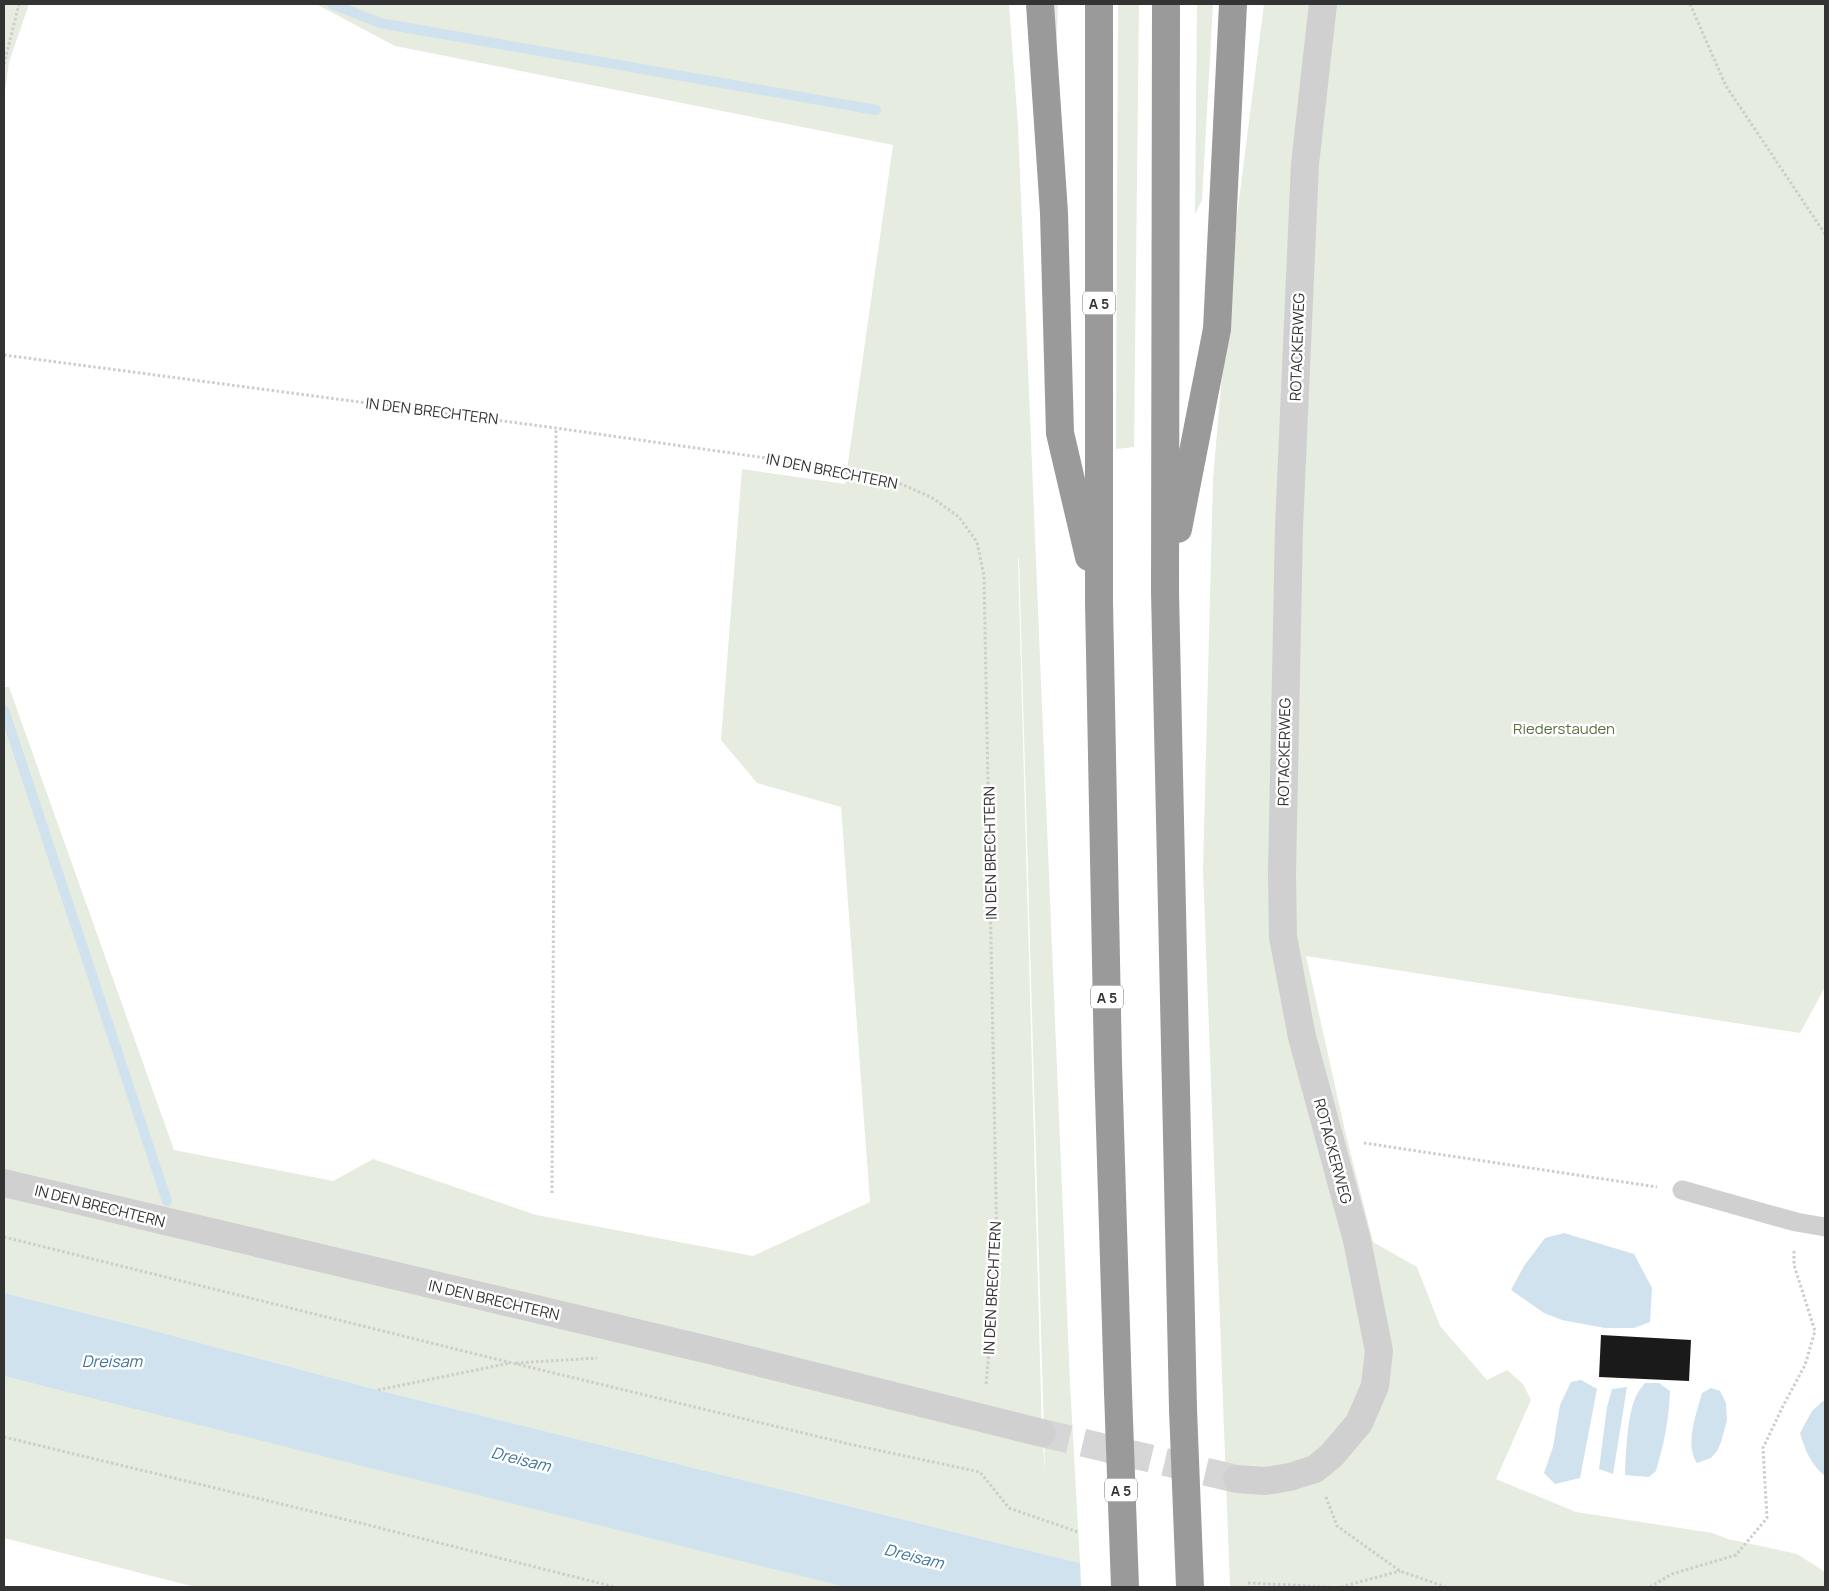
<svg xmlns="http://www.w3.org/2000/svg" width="1829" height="1591" font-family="Manrope,sans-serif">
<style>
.green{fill:#e6ecdf;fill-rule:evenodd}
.water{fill:#cfe2ee}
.pier{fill:#fff}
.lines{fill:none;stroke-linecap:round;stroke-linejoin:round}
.stream{stroke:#cfe2ee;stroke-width:10}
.building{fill:#1a1a1a}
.minor-tunnel{stroke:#d6d6d6;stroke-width:28;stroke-dasharray:28 14;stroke-linecap:butt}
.path{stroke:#cdcdcd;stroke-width:3;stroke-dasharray:2.5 2.5;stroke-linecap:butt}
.service{stroke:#d0d0d0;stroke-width:19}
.minor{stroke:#d0d0d0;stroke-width:28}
.motorway{stroke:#9a9a9a;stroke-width:28}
.motorway-bridge{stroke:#9a9a9a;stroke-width:28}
.labels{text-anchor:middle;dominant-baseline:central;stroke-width:5;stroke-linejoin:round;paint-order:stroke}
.shield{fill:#fff;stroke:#707070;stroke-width:1}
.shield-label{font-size:14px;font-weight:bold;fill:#333}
.street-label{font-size:15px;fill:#333;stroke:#fff}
.park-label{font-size:15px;fill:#56703f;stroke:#fff}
.water-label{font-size:16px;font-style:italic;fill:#3f7597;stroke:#fff}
</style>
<rect width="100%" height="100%" fill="#fff"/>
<!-- green -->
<path class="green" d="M4 4H29L9 62 4 98Z
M316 4H1009L1018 126 1070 1383 1080 1563 378 1390 121 1322 4 1293V687H9L174 1150 333 1181 373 1159 536 1215 753 1256 870 1202 841 807 757 783 721 740 742 469 845 484 893 145 395 46ZM1018 558 1019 559 1045 1470 1042 1433Z
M1050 4H1058L1056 59Z
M1118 4H1139L1134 447 1116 449Z
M1197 4H1213L1202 200 1195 214Z
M1264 4H1825V987L1800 1033 1306 956 1345 1131 1373 1242 1417 1267 1440 1326 1487 1380 1507 1370 1523 1384 1531 1400 1496 1479 1576 1512 1712 1533 1728 1539 1797 1554 1825 1572V1587H1230L1203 870 1213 479 1233 247Z
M4 1376 84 1395 845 1587H195L4 1538Z"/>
<!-- water -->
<path class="water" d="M1564 1233 1634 1254 1652 1288 1650 1322 1634 1328H1605L1562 1320 1544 1313 1511 1290 1524 1266 1545 1238Z
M4 1293 121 1322 378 1390 1080 1563 1189 1587H845L4 1376Z
M1581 1380 1597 1389 1580 1478 1555 1484 1544 1473 1553 1447 1560 1405 1571 1382Z
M1645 1383H1659L1670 1391C1669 1419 1664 1444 1656 1471L1649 1477 1625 1475C1626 1453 1627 1416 1636 1396 1638 1391 1642 1387 1645 1383Z
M1627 1387 1613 1474 1599 1469 1607 1407 1612 1389Z
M1711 1388 1720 1391 1726 1403 1727 1420 1721 1442 1717 1451 1711 1458 1697 1463C1684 1444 1697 1413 1702 1393Z
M1823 1401 1825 1402V1476C1811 1465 1805 1450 1800 1433L1812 1411Z"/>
<!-- pier -->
<path class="pier" d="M1080 1560 1189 1585 1191 1587H1081Z"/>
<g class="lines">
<!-- stream -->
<path class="stream" d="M332 4 380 23 876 110
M4 710 167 1201"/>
</g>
<!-- building -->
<path class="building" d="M1601 1335 1691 1340 1689 1381 1599 1377Z"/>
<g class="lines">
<!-- minor-tunnel -->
<path class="minor-tunnel" d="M1042 1433 1237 1479"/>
<!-- path -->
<path class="path" d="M1690 4 1726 86 1825 234
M4 64 19 4
M4 355 556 428 780 460 899 483 931 497 959 517 977 542 984 576 997 1252 986 1386
M1364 1143 1657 1187
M552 1193 556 428
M4 1237 512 1363 849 1444 980 1472 1009 1508 1078 1532
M516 1363 597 1358
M378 1390 510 1363
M4 1437 360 1523 615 1587
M1326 1497 1337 1526 1400 1571 1446 1587
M1248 1583 1330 1587
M1341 1587 1400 1571
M1650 1587 1672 1574 1736 1555 1767 1518 1763 1448 1783 1406 1805 1365 1815 1331 1794 1265V1250"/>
<!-- service -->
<path class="service" d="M1682 1190 1796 1222 1825 1227"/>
<!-- minor -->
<path class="minor" d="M4 1183 713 1351 1042 1433
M1237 1479 1265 1481 1290 1477 1315 1469 1332 1455 1359 1423 1375 1386 1379 1351 1357 1240 1302 1037 1283 937 1282 873 1289 527 1305 164 1323 4"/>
<!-- motorway -->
<path class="motorway" d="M1040 4 1054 213 1060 433 1089 557
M1099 4V602L1108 1063 1118 1392
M1166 4 1165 592 1183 1409
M1178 529 1217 329 1233 4"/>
<!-- motorway-bridge -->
<path class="motorway-bridge" d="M1118 1392 1125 1587
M1183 1409 1190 1587"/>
</g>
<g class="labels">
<!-- shield labels -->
<g class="shield">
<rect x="1083" y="291.5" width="32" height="23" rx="4"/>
<rect x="1091" y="985.5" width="32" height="23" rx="4"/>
<rect x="1105" y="1478.5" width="32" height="23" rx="4"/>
</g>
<g class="shield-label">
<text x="1099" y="303">A 5</text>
<text x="1107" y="997">A 5</text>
<text x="1121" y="1490">A 5</text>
</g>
<!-- street labels -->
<g class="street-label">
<text transform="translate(1297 347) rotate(-88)">ROTACKERWEG</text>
<text transform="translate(432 411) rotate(7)">IN DEN BRECHTERN</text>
<text transform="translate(832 471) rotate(11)">IN DEN BRECHTERN</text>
<text transform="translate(1284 752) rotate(-89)">ROTACKERWEG</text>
<text transform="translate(990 853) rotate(-91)">IN DEN BRECHTERN</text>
<text transform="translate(1333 1151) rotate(75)">ROTACKERWEG</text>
<text transform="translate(100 1206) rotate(14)">IN DEN BRECHTERN</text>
<text transform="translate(992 1288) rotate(-87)">IN DEN BRECHTERN</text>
<text transform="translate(494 1300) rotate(13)">IN DEN BRECHTERN</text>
</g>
<!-- park labels -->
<g class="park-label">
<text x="1564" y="728">Riederstauden</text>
</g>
<!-- water labels -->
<g class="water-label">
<text x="112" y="1361">Dreisam</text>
<text transform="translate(521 1459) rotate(14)">Dreisam</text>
<text transform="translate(914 1556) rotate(14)">Dreisam</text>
</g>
</g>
<!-- border -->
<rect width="1829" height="1591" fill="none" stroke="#333333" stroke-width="10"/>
</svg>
